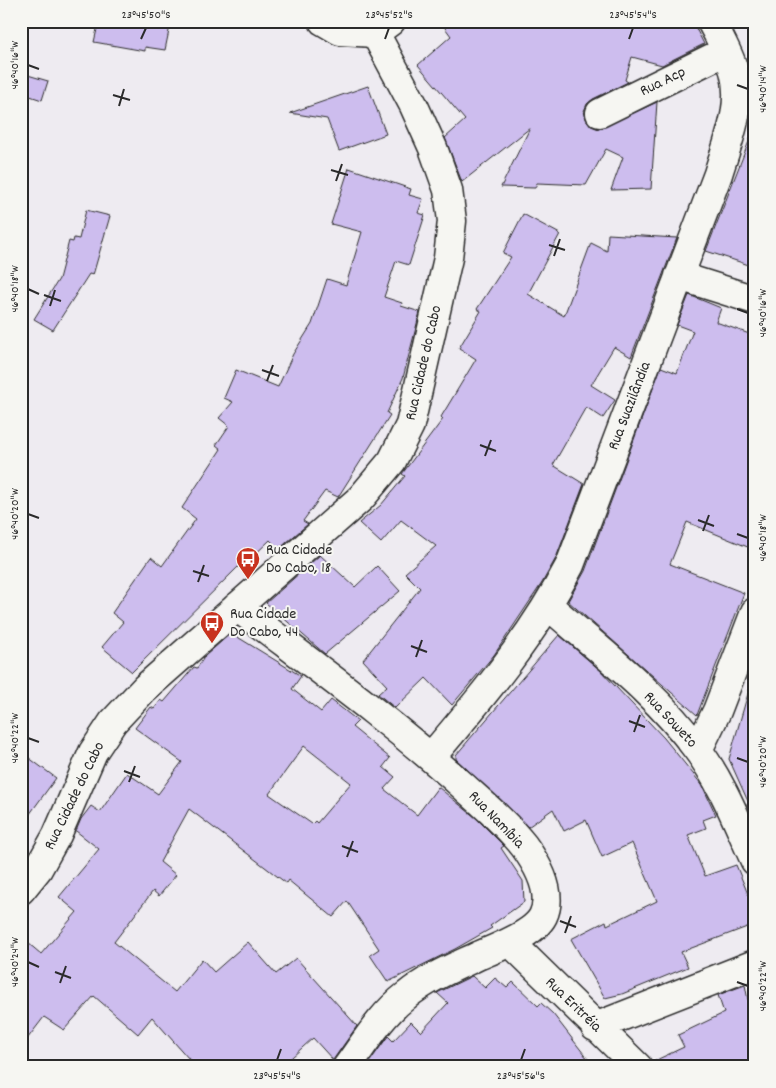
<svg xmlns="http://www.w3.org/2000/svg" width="776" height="1088" font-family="Dekko,sans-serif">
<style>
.building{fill:#cdbdee;stroke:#2b2b2b;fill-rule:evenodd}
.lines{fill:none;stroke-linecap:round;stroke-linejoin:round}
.minor-casing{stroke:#2b2b2b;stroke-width:31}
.tertiary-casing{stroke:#2b2b2b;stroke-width:31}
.minor{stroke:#f6f6f2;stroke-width:28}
.tertiary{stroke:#f6f6f2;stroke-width:28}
.ticks{fill:none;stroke:#2b2b2b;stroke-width:2}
.labels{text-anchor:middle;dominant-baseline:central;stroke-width:4;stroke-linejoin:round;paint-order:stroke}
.street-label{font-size:16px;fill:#2b2b2b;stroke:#f6f6f2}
.poi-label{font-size:16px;fill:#2b2b2b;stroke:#f6f6f2;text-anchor:start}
.neatline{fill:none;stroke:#2b2b2b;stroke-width:2}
.ticks-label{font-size:12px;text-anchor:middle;fill:#2b2b2b}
</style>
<rect width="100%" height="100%" fill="#eeebf1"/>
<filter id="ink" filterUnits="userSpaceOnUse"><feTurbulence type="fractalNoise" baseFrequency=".02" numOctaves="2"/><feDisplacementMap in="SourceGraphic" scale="10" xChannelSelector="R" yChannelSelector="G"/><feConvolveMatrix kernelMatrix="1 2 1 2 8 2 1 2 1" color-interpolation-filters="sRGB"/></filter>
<g filter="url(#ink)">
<!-- building -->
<path class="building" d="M99 21H171L165 50 145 47V51L94 42Z
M440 21H692L704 44 662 65 632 57 625 80 628 82 593 99 587 104 584 111 586 119 591 126 599 129 657 102 651 189 611 190 623 157 606 149 586 185 537 183 535 188 501 187 530 128 462 182 445 138 465 120 418 65 451 36Z
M21 73 48 81 42 100 21 93Z
M368 86 386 134 339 151 327 119 290 113Z
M753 131H755V267L706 251Z
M349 168 411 189 409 195 423 199 418 213 425 215 409 265 396 261 384 297 402 303 401 306 420 312 403 378 387 413 390 415 338 497 325 491 303 521 308 524 279 549 270 540 247 562 245 560 132 672 102 647 123 622 112 613 151 557 162 566 196 519 182 508 221 449 216 445 229 426 219 418 233 402 224 398 236 370 278 387 293 354 312 324 327 279 346 285 362 232 331 224Z
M86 210 110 216 93 275 89 274 53 330 34 319 59 279 69 241 73 242 74 238 79 239Z
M523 214 560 234 528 294 564 316 591 243 607 251 608 234 677 238 631 357 614 347 591 385 615 400 603 418 586 407 553 465 584 484 556 558 542 583 494 655 452 705 426 678 395 708 378 694 387 686 363 660 420 588 405 573 436 546 401 520 381 543 359 523 381 505 405 476 402 474 443 419 441 417 476 359 459 348 481 311 477 309 511 257 503 253Z
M689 295 721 308 716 322 755 336V550L687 522 670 564 744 593 697 715 568 601 585 571 661 367 677 373 693 331 677 325Z
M320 555 355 587 377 566 400 591 325 654 266 603Z
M231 633 301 676 292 689 321 712 331 700 358 721 352 727 390 758 383 767 395 777 384 789 417 815 438 787 476 818 504 846 501 848 523 881 524 902 490 926 492 928 455 949 388 982 370 955 379 949 347 901 333 917 288 880 286 883 189 809 160 862 176 875 159 896 153 891 114 942 175 992 202 959 214 972 248 942 276 974 296 958 357 1026 333 1060 313 1038 281 1067H196L152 1017 138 1034 94 996 64 1030 44 1017 21 1047V937L41 954 77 912 59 897 99 849 76 831 81 819 91 806 100 812 127 773 158 794 182 762 135 728 151 707 154 709 161 700 164 702 194 667 197 668 205 656ZM304 746 351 783 317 823 315 821 312 824 269 794Z
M559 635 600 670 664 738 702 785 716 815 703 820 706 828 688 835 705 876 736 865 755 911V924L681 952 688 967 622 994 605 998 571 939 606 921 607 925 657 901 632 843 602 857 586 820 564 831 553 809 528 827 456 759V755Z
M749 690 755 691V817L729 759Z
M21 752 56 778 21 826Z
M472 976 485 988 495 978 507 988 513 982 538 1006 541 1003 553 1014 594 1067H366L388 1036 393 1041 411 1022 421 1032 448 1003 437 993Z
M745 985 748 1000 755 999V1067H653L652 1062 684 1047 678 1035 724 1013 718 995Z"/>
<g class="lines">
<!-- minor casing -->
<g class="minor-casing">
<path id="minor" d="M323 21 340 31 375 33
M600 113 726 51
M679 276 755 300
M549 606C600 651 657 694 697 749 722 782 738 824 755 861
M237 607C313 665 391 721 462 785 483 804 506 823 524 846 537 864 554 893 543 916 534 934 497 948 480 955 455 967 429 977 407 995 382 1014 365 1042 347 1067
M698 750 717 711 755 612
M431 757C483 696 533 636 570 565L718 174C728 141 744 105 734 71 729 53 719 37 711 21
M510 942 638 1067
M595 1027 755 964"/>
</g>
<!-- tertiary casing -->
<g class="tertiary-casing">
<path id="tertiary" d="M21 890 38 869 57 835 93 752 113 722 145 688 361 498 392 461 410 425 448 258 452 221 448 190 433 148 414 106 375 33 391 21"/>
</g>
<!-- minor -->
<use href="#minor" class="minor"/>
<!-- tertiary -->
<use href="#tertiary" class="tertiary"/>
</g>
</g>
<!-- ticks -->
<path class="ticks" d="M141 39 146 28M385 39 389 28M629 39 633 28M28 65 39 69M737 85 748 89M113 95 130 100M119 106 124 89M331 170 348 175M336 181 342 164M549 245 565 250M554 256 560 239M28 289 39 294M44 295 61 301M50 306 55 290M737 309 748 313M262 370 279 376M267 381 273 365M480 445 496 451M485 456 491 440M28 514 39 518M698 520 714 526M703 531 709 515M737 534 748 538M193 571 209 576M198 582 204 565M411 646 427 652M416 657 422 640M629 721 645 727M634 732 640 715M28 738 39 742M737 758 748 762M124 771 140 777M129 782 135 766M342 846 358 852M347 857 353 841M560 921 576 927M565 933 571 916M28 962 39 967M55 972 71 978M737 982 748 986M60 983 66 966M277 1060 281 1049M521 1060 525 1049"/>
<!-- icons -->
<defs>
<g id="bus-pin" transform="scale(1.25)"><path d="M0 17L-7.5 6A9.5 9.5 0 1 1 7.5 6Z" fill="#c8321e" stroke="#f6f6f2"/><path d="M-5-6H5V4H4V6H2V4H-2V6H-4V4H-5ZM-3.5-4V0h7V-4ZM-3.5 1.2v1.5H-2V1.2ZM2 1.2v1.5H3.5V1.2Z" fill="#fff"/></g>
</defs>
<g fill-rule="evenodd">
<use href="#bus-pin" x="248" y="559"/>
<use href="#bus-pin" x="212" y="623"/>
</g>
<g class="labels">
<!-- street labels -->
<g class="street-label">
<text transform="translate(663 82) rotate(-26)">Rua Acp</text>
<text transform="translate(424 363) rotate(-77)">Rua Cidade do Cabo</text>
<text transform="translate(630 406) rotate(-69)">Rua Suazilândia</text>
<text transform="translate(670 720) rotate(47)">Rua Soweto</text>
<text transform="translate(75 796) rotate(-64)">Rua Cidade do Cabo</text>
<text transform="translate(496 820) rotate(46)">Rua Namíbia</text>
<text transform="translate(573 1005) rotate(44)">Rua Eritréia</text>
</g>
<!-- poi labels -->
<g class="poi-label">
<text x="266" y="550">Rua Cidade<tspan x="266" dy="18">Do Cabo, 18</tspan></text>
<text x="230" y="614">Rua Cidade<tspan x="230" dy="18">Do Cabo, 44</tspan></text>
</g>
</g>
<!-- margin -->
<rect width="776" height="1088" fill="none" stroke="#f6f6f2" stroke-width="55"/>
<rect x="28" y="28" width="720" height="1032" class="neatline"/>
<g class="ticks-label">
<text x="146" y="18">23°45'50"S</text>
<text x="389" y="18">23°45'52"S</text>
<text x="633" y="18">23°45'54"S</text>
<text transform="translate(14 65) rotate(-90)" y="4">46°40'16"W</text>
<text transform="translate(762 89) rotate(-90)" y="4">46°40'14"W</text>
<text transform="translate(14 289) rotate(-90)" y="4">46°40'18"W</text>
<text transform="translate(762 313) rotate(-90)" y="4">46°40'16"W</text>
<text transform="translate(14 514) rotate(-90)" y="4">46°40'20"W</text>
<text transform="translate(762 538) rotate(-90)" y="4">46°40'18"W</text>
<text transform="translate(14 738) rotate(-90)" y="4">46°40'22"W</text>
<text transform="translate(762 762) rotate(-90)" y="4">46°40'20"W</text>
<text transform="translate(14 962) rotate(-90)" y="4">46°40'24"W</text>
<text transform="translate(762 986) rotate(-90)" y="4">46°40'22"W</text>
<text x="277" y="1079">23°45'54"S</text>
<text x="521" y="1079">23°45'56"S</text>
</g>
</svg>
